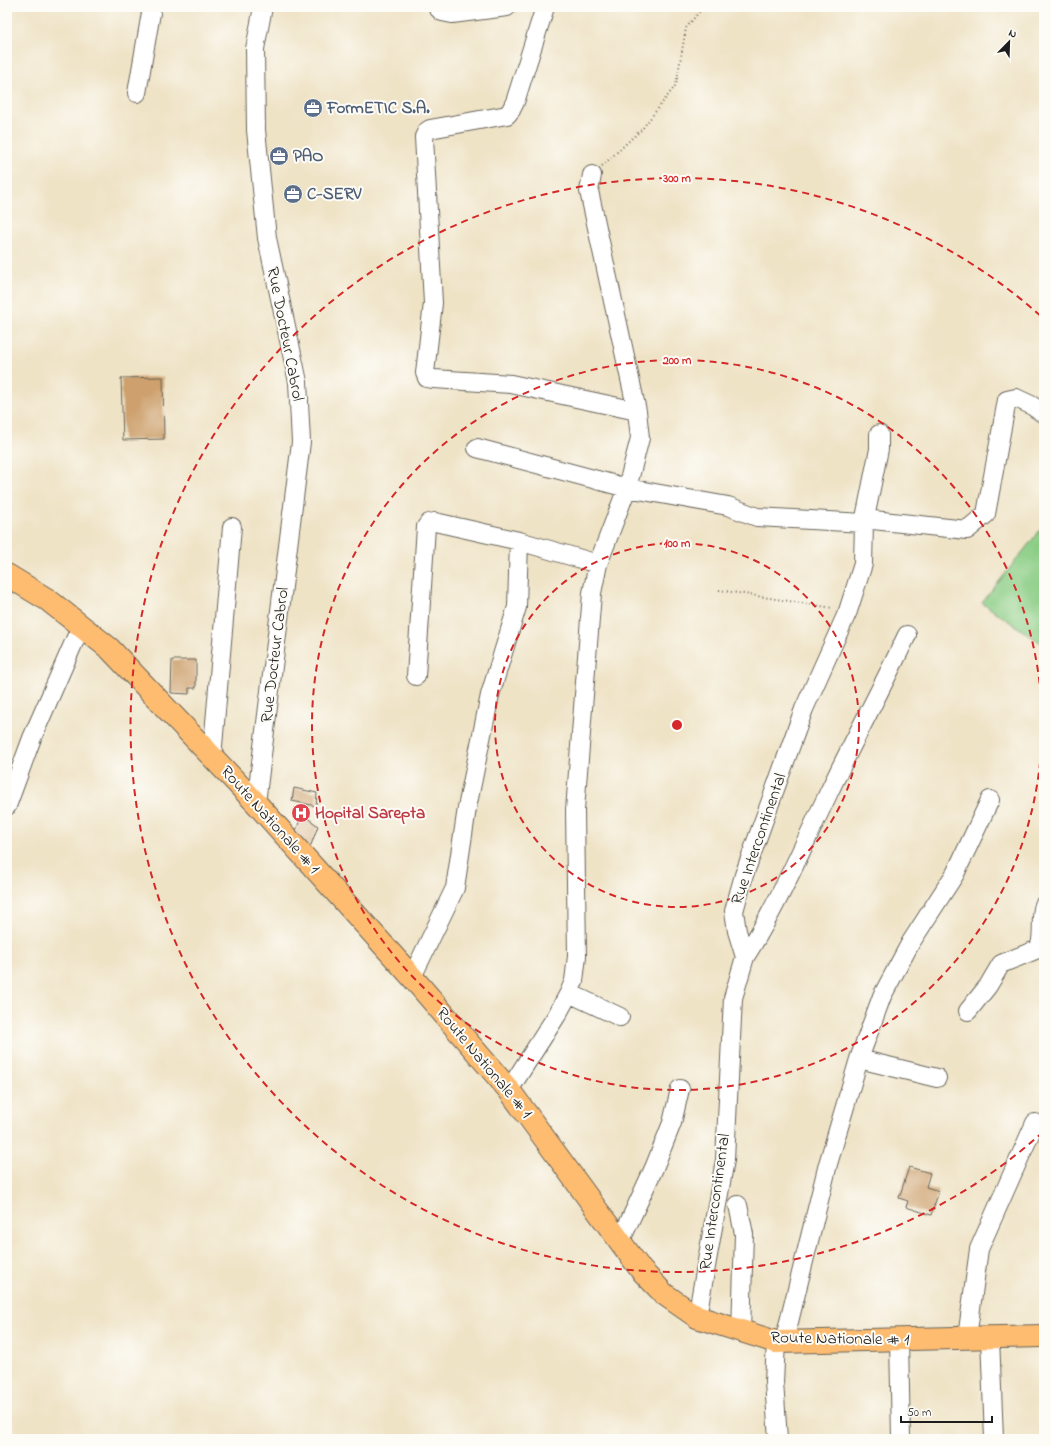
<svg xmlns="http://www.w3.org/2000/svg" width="1051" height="1446" font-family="'Indie Flower',sans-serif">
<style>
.green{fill:#8bcd85;stroke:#547450}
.building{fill:#cda06d}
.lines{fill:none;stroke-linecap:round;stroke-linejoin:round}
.minor-casing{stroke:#666258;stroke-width:20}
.major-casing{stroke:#666258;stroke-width:24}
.path{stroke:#666258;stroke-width:2;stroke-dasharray:1 3;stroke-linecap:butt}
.minor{stroke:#fff;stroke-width:18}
.major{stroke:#febc70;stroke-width:22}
.ring{fill:none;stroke:#d62828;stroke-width:2;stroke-dasharray:7 5}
.labels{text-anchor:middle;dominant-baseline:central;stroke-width:4;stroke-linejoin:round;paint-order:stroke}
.service-label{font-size:17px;font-weight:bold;fill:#4e5e75;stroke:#fdfcf7;text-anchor:start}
.street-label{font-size:17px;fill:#1c1c1c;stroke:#fdfcf7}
.health-label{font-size:17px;font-weight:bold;fill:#be3a42;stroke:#fdfcf7;text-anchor:start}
.centre{fill:#d62828;stroke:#fdfcf7;stroke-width:2}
.ring-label{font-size:12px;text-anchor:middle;font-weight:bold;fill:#d62828;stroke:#fdfcf7;stroke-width:4;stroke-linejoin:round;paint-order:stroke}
</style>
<rect width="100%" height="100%" fill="#fdfcf7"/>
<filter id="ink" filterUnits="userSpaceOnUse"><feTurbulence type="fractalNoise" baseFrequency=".025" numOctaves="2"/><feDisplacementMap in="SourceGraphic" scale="8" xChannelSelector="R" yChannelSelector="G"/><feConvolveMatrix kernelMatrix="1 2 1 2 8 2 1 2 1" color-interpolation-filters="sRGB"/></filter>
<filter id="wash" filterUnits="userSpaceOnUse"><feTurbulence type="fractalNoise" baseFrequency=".012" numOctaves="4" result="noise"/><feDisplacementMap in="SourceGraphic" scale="16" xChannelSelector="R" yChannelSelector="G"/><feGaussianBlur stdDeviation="0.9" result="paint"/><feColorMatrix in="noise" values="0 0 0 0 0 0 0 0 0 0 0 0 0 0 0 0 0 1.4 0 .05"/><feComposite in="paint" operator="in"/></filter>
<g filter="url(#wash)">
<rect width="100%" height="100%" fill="#efe3c6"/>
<!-- green -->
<path class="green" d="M1044 525V645L982 603Z"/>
<g id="blocks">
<!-- building -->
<path class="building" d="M163 377 164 439 123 440 121 378Z
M172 660H196V688H189V694L171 693Z
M294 788 317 793 316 806 292 801Z
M302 814 318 826 311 845 308 846 295 834Z
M909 1167 930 1173 926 1187 939 1191 931 1215 906 1207 908 1201 899 1198Z"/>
</g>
</g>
<g filter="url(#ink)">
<use href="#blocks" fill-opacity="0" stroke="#666258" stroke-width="1"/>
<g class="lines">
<!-- minor casing -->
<g class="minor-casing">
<path id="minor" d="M437 7 442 12 452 14 507 7
M545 7 515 102 511 110 507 115 430 129 427 131 424 137 433 303 425 373 427 378 434 379 511 384 637 411
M137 93 152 7
M477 448 627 488 728 506 757 517 864 523 873 520 967 530 986 514 1007 400 1016 398 1031 405 1044 414
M416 676 426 527 429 523 435 522 519 541 598 564
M212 757 232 527
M256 803 301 442 298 382 267 238 256 130 255 49 263 7
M7 806 32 738 81 626
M745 957C778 905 802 848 829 792 854 739 882 688 907 635
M412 977 455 888 467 808 490 695 517 607 519 541
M569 993 620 1017
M968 1011 988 986 1001 964 1038 949C1045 939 1039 918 1044 905
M859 1059 937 1078
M509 1090 557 1015 569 993 574 981 577 956 575 810 592 593 598 564 627 488 640 438 637 411 589 191 592 175
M738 1205 744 1234 741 1332
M620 1242 654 1168 672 1123 680 1089
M697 1317 725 1160 733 998 745 957 737 931 734 911 744 875 804 709 848 611 863 564 864 523 879 449V434
M990 1337 994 1439
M967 1338 979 1249 1035 1123
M899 1340 901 1439
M776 1342 774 1382 778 1439
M784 1342 828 1164 859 1059 882 996 911 942 955 874 990 800"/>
</g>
<!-- major casing -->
<g class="major-casing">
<path id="major" d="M7 575 48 600 110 649 256 803 412 977 509 1090 641 1270 664 1294 697 1317 776 1342 1044 1336"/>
</g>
<!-- path -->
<path class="path" d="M602 166 642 129 676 85 686 28 703 7
M719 590 833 608"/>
<!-- minor -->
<use href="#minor" class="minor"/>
<!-- major -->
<use href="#major" class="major"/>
</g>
</g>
<!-- distance rings -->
<g class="ring">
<circle cx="677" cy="725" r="182"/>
<circle cx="677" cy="725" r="365"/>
<path d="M1043 1132A547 547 0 1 1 1043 318"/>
</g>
<!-- icons -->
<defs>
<g id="office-disc" transform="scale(1)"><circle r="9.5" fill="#5c6f8a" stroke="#fdfcf7"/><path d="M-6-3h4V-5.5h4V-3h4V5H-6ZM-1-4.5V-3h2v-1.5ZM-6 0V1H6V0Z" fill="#fff"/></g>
<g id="hospital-disc" transform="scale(1)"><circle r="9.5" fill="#e0444e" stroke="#fdfcf7"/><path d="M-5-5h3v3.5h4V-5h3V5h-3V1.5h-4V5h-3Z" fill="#fff"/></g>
</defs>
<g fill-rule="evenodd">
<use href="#office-disc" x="313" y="108"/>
<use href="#office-disc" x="279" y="156"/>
<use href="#office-disc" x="293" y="194"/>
<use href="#hospital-disc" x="301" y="813"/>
</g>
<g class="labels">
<!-- service labels -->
<g class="service-label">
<text x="327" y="108">FormETIC S.A.</text>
<text x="293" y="156">PAO</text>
<text x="307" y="194">C-SERV</text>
</g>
<!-- street labels -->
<g class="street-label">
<text transform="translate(285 334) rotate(79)">Rue Docteur Cabrol</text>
<text transform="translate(275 655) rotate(-83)">Rue Docteur Cabrol</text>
<text transform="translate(270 820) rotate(48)">Route Nationale # 1</text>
<text transform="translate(759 839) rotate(-71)">Rue Intercontinental</text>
<text transform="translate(484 1063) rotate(50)">Route Nationale # 1</text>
<text transform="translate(715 1202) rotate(-82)">Rue Intercontinental</text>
<text transform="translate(840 1339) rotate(1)">Route Nationale # 1</text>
</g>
<!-- health labels -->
<g class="health-label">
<text x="315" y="813">Hopital Sarepta</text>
</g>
</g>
<circle cx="677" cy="725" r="6" class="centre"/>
<g class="ring-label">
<text x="677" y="182">300 m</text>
<text x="677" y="364">200 m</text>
<text x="677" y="547">100 m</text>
</g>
<!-- margin -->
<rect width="1051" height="1446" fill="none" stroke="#fdfcf7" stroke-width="24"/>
<!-- north arrow -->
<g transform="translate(1009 42) rotate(23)" stroke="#fdfcf7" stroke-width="3" paint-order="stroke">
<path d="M0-3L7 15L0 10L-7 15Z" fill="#1c1c1c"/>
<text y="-6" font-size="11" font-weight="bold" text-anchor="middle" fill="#1c1c1c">N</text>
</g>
<!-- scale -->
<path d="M901 1416v6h91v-6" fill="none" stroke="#1c1c1c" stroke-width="2"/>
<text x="907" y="1416" font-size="12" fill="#1c1c1c" stroke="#fdfcf7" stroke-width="3" paint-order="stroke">50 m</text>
</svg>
